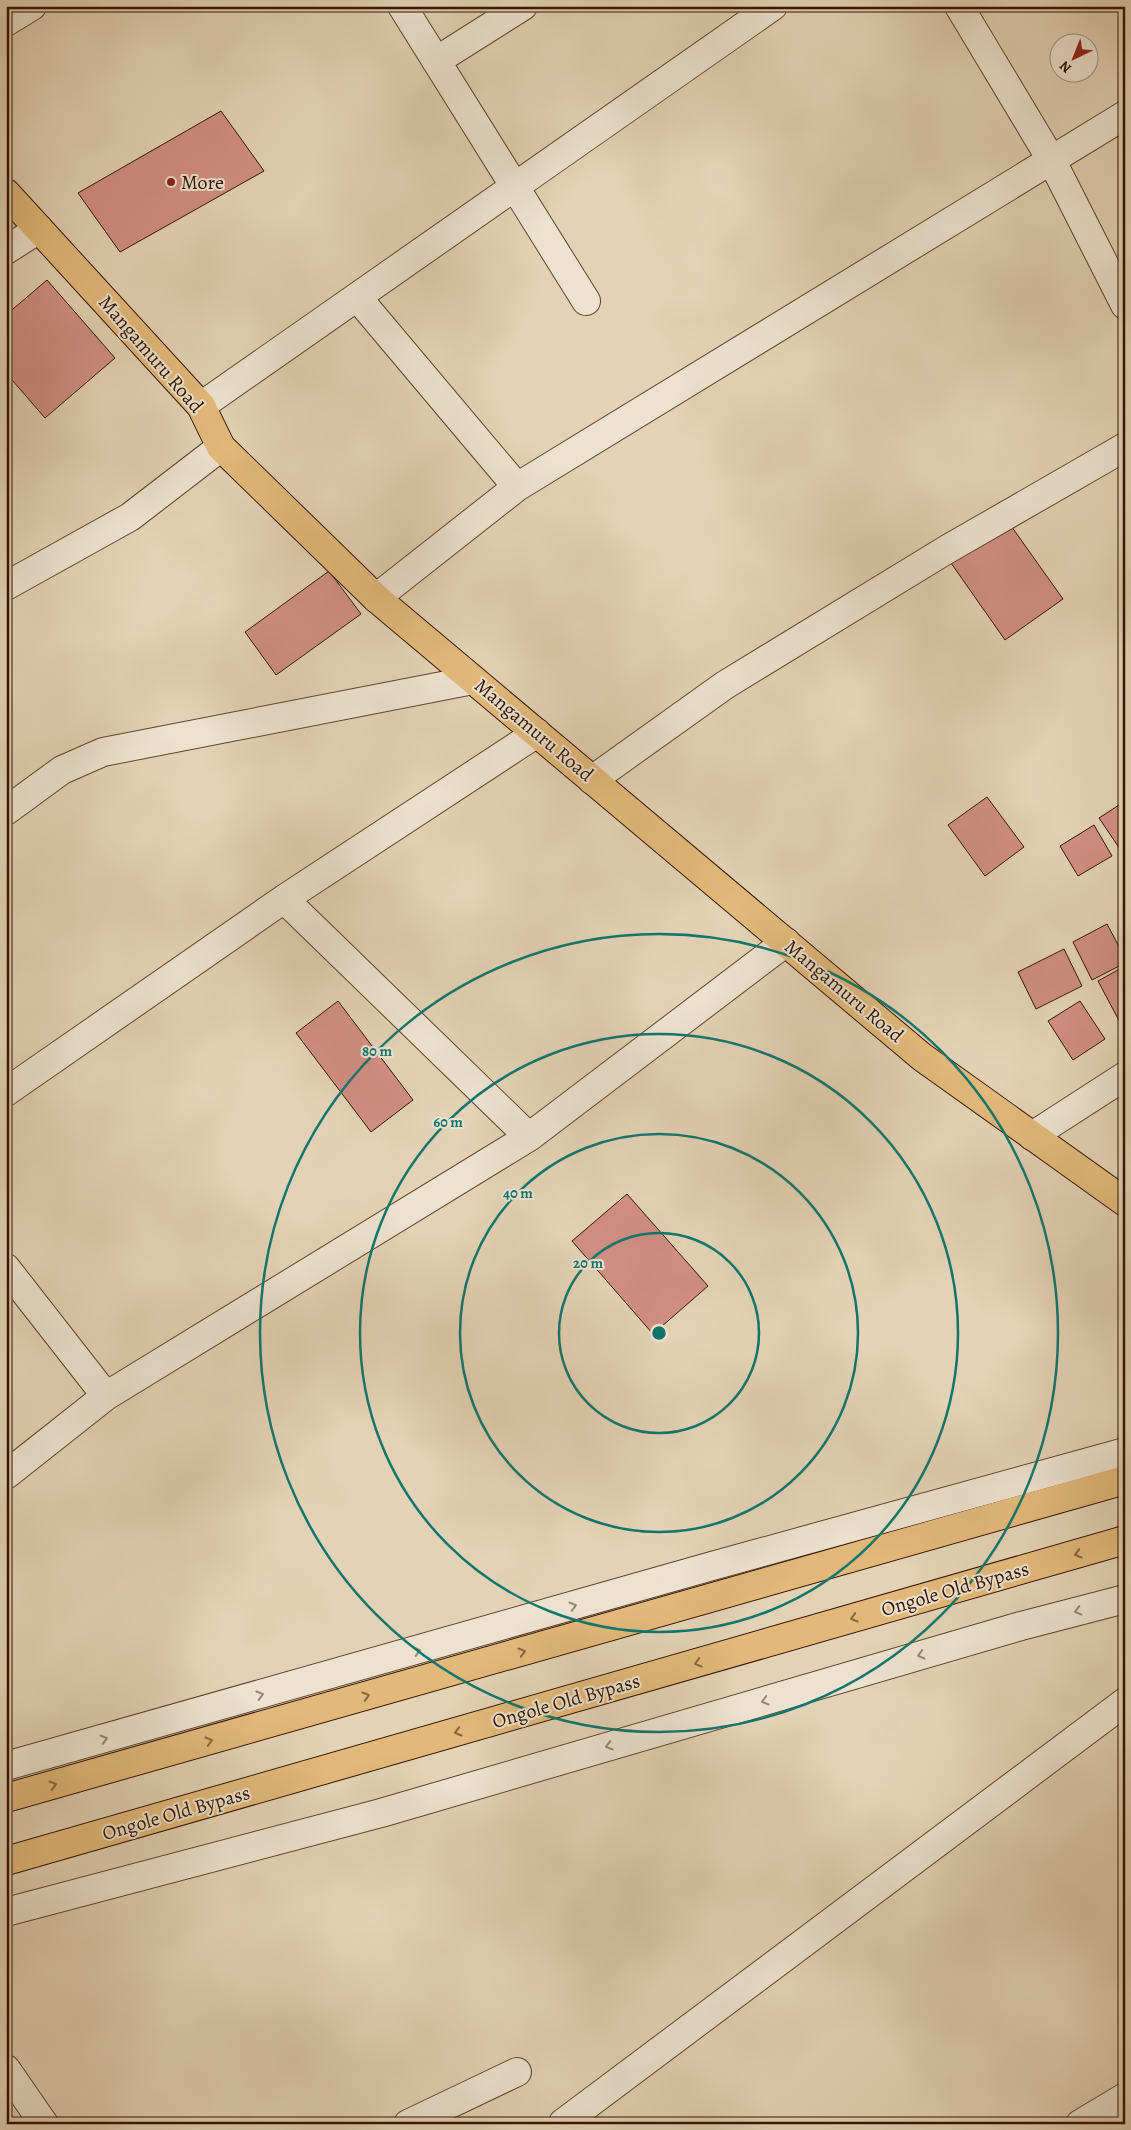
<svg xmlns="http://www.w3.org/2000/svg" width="1131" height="2130" font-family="Alegreya,serif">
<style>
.building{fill:#d08f84;stroke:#321500}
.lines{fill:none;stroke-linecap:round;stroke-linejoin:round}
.minor-casing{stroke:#5e442d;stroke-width:30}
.major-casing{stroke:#321500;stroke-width:30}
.minor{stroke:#ede2cf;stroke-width:28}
.major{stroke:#e2b97a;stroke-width:28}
.oneway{stroke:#8a673d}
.oneway2{stroke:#998672}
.ring{fill:none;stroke:#0f766e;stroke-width:2.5}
.poi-dot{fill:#8f2418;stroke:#ede2cf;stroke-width:2}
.labels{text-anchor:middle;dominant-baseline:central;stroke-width:4;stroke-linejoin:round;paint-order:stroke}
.poi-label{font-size:20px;fill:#321500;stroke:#ede2cf;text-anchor:start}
.street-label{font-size:20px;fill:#321500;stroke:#ede2cf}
.centre{fill:#0f766e;stroke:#ede2cf;stroke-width:2.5}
.ring-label{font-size:15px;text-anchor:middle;font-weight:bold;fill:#0f766e;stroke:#ede2cf;stroke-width:4;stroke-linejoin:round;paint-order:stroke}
</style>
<rect width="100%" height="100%" fill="#e3d2b5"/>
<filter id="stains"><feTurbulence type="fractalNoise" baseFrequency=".004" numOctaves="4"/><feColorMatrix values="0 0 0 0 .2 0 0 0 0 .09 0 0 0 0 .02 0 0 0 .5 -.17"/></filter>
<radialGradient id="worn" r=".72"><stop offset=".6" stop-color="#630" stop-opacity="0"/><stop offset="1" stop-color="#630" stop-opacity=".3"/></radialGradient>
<!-- building -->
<path class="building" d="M221 111 264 171 120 252 78 193Z
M47 280 115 358 45 418 6 373V315Z
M1009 523 1063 599 1005 640 951 563Z
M329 571 361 614 276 675 245 632Z
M987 797 1024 847 985 876 948 825Z
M1125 801V855H1124L1099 818Z
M1094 825 1112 856 1078 876 1060 846Z
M1107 924 1125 958V963L1092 980 1073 942Z
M1064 949 1082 986 1036 1009 1018 972Z
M1125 966V1027L1123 1028 1098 981Z
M338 1001 413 1100 371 1132 296 1033Z
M1080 1001 1105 1039 1073 1060 1048 1021Z
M627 1194 708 1286 653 1334 572 1241Z"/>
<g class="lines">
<!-- minor casing -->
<g class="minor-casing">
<path id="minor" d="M402 6 586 301
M959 6 1052 161 1125 305
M6 22 32 6
M436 61 523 6
M6 250 39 229
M357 297 517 487
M201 406 773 6
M6 586 130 517 221 447
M376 598 517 487 1125 115
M592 780 725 685 946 550 1125 447
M6 811 62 770 103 752 473 680
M284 899 529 1137
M6 1092 284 899 537 733
M1032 1136 1125 1076
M6 1268 106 1396
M6 1475 106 1396 529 1137 786 942
M6 1766 712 1566 1125 1452
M6 1912 381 1813 1021 1626 1125 1599
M6 2069 44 2124
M563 2123 1125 1702
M408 2124 517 2072
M1080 2124 1125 2097"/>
</g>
<!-- major casing -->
<g class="major-casing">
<path id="major" d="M6 193 201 406 221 447 376 598 922 1057 1125 1202
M6 1798 1125 1480
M6 1861 1125 1540"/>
</g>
<!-- minor -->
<use href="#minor" class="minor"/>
<!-- major -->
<use href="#major" class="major"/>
</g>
<!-- one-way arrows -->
<defs><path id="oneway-chevron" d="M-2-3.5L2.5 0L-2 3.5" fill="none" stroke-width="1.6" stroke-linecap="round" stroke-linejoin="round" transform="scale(1.25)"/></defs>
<g class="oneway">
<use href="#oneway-chevron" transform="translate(1078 1554) rotate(164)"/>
<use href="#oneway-chevron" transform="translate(854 1618) rotate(164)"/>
<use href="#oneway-chevron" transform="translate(522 1652) rotate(-16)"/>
<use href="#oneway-chevron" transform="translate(698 1663) rotate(164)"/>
<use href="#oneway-chevron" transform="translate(366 1696) rotate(-16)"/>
<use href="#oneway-chevron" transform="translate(458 1732) rotate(164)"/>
<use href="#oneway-chevron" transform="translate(209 1741) rotate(-16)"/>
<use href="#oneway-chevron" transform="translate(53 1785) rotate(-16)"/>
</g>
<g class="oneway2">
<use href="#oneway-chevron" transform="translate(573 1606) rotate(-16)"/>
<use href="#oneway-chevron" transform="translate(1078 1611) rotate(165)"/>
<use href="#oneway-chevron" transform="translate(417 1651) rotate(-16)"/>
<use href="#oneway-chevron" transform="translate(921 1655) rotate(164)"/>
<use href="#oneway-chevron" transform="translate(260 1695) rotate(-16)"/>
<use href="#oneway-chevron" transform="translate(765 1701) rotate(164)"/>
<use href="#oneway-chevron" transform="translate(104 1739) rotate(-16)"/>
<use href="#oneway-chevron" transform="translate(609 1746) rotate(164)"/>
</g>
<!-- distance rings -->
<g class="ring">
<circle cx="659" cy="1333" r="100"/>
<circle cx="659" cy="1333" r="199"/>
<circle cx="659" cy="1333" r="299"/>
<circle cx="659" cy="1333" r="399"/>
</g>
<!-- markers -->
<circle class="poi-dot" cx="171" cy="182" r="5"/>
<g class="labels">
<!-- poi labels -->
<g class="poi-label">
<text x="181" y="182">More</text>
</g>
<!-- street labels -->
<g class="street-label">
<text transform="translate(151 354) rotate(49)">Mangamuru Road</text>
<text transform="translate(534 730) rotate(40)">Mangamuru Road</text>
<text transform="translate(844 991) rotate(40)">Mangamuru Road</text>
<text transform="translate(955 1589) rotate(-16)">Ongole Old Bypass</text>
<text transform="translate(566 1701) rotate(-16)">Ongole Old Bypass</text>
<text transform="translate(176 1813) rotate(-16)">Ongole Old Bypass</text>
</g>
</g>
<circle cx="659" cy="1333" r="8" class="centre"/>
<g class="ring-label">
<text x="377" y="1056">80 m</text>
<text x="448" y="1127">60 m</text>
<text x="518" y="1198">40 m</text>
<text x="588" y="1268">20 m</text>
</g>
<!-- margin -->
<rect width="1131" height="2130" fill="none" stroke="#e3d2b5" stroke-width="25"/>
<rect x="8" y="8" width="1116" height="2115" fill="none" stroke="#321500" stroke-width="2.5"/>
<rect x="12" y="12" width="1106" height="2105" fill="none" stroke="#321500"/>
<!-- north arrow -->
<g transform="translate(1074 58) rotate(223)"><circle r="24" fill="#ede2cf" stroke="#a2907c"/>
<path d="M0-4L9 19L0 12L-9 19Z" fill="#8f2418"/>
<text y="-8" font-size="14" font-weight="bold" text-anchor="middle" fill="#321500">N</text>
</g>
<rect width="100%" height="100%" filter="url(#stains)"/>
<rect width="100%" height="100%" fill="url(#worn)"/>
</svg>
